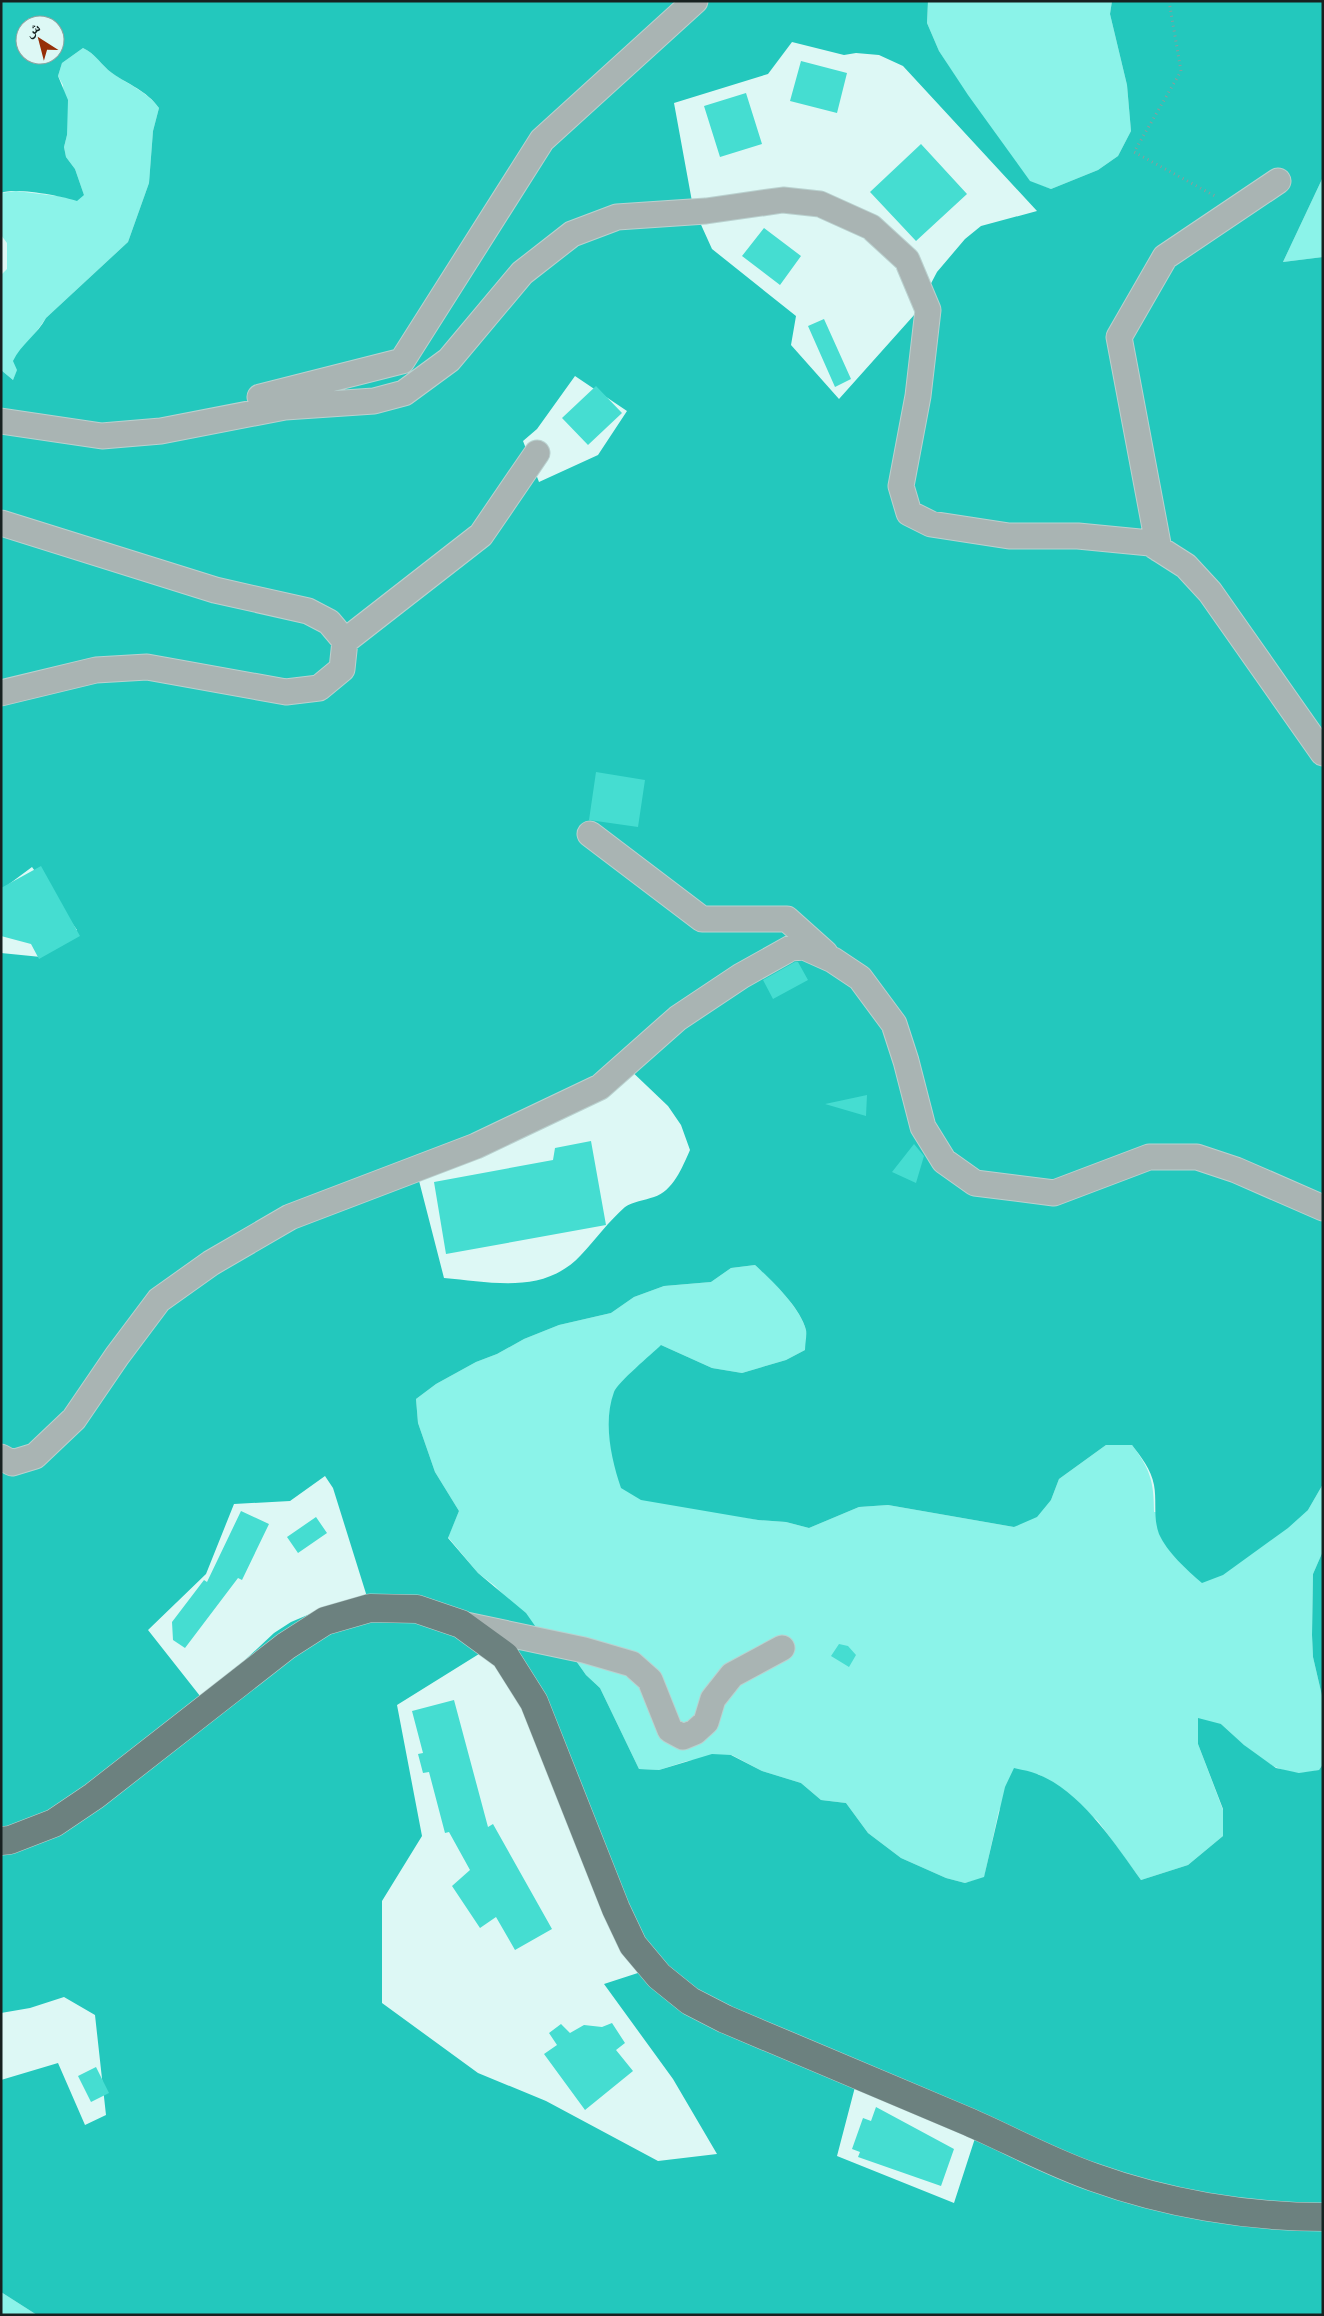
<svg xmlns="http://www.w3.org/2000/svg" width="1324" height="2316" font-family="Poppins,'Noto Naskh Arabic',sans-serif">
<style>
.green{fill:#8bf3e9}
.forest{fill:#23c8bd;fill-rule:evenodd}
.building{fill:#45ddd1}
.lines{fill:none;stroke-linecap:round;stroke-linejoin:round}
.minor-casing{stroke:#b9d1cf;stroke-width:27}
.major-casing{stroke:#b9d1cf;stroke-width:29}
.path{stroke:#8a9e9c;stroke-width:3;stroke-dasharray:1 4;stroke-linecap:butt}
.minor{stroke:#a9b4b3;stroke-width:25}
.major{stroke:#6c817f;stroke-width:28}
</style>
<rect width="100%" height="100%" fill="#ddf8f5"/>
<!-- green -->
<path class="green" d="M928 1H1112L1110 14 1127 85 1131 131 1118 156 1098 170 1051 189 1030 182 967 95 939 51 927 23Z
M83 48C96 54 101 65 112 73 129 85 146 91 159 108L153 131 149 183 128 242 46 318 31 339 13 380 1 370V275L7 269V243L1 235V193L16 191 65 197 84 195 75 169 66 157 64 147 67 135 63 85 58 76 62 63Z
M1323 177V257L1283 262Z
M755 1265C772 1280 800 1308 806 1330 808 1336 806 1344 805 1350L786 1360 742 1373 712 1368 661 1345 705 1509 758 1520 786 1522 809 1528 859 1507 888 1505 1014 1527 1051 1500 1059 1479 1106 1445H1132C1150 1469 1154 1481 1154 1512L1308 1510 1323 1484V1551L1313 1574 1312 1635 1313 1657 1323 1700V1764L1319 1770C1313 1771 1306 1773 1300 1773 1269 1773 1242 1743 1221 1724L1198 1744 1223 1810V1836L1188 1865 1141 1880 1098 1821 1058 1786 1038 1774 999 1810 984 1878 965 1883 946 1878 901 1858 868 1833 846 1803 821 1800 801 1783 762 1771 732 1755 687 1761 659 1770 639 1769 600 1688 586 1675 574 1658 540 1633 495 1586 478 1573 448 1537 459 1511 435 1472 418 1423 416 1399 436 1384 476 1362 497 1354 524 1339 559 1325 611 1313 634 1297 664 1286 711 1282 731 1268Z
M1 2292 37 2315H1Z"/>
<!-- forest -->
<path class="forest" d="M1 1H928L927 23 939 51 968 95 1030 181 1051 189 1098 170 1118 156 1131 131 1127 85 1110 14 1112 1H1323V177L1283 262 1323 257V1484L1308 1510 1288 1528 1223 1575 1202 1583C1187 1570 1167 1552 1159 1534 1153 1518 1157 1501 1154 1485 1151 1469 1141 1457 1132 1445H1106L1059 1479 1051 1500 1037 1517 1014 1527 888 1505 859 1507 809 1528 786 1522 758 1520 641 1500 621 1488C611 1458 603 1422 614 1392 618 1382 652 1354 661 1345L712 1368 742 1373 786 1360 805 1350C805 1344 807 1336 806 1330 800 1307 772 1281 755 1265L731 1268 711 1282 664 1286 634 1297 611 1313 559 1325 524 1339 497 1354 476 1362 436 1384 416 1399 418 1423 435 1472 459 1511 448 1538 478 1573 526 1613 540 1633 574 1658 586 1675 600 1688 639 1769 659 1770 712 1754 731 1755 762 1771 801 1783 821 1800 846 1803 868 1833 901 1858 946 1878 965 1883 984 1877 1005 1787 1014 1768C1022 1770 1030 1771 1037 1774 1081 1791 1115 1844 1141 1880L1188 1865 1223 1836V1809L1198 1744V1718L1221 1724 1244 1745 1276 1768 1299 1773 1319 1770 1323 1764V2315H37L1 2292V2080L58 2063 85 2125 106 2115 95 2015 64 1997 30 2008 1 2013V953L41 957 77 930 32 867 1 890V370L13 380 17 370 13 361C21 344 37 335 46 318L128 242 149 183 153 131 159 108C146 90 129 85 112 73 101 65 96 54 83 48L62 63 58 76 68 100 67 135 64 147 66 157 75 169 84 195 77 201C62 196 15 187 1 193ZM25 25H55V55H25ZM792 42 844 55 856 53 879 55 903 66 1037 211 981 226 965 239 937 272 915 314 839 399 791 345 796 316 712 249 693 207 674 103 768 74ZM575 376 627 411 598 455 539 482 523 441 537 429ZM625 1065 668 1106 681 1125 690 1150C682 1168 673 1191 654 1197 645 1200 632 1202 625 1207 609 1221 596 1239 581 1255 544 1295 492 1282 444 1278L417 1173ZM325 1476 333 1488 368 1600 329 1606 291 1622 274 1633 244 1661 200 1696 148 1630 206 1574 234 1504 290 1501ZM487 1649 536 1732 644 1971 604 1984 673 2079 717 2154 658 2161 546 2101 478 2073 382 2003V1901L422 1836 397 1705ZM855 2087 978 2129 954 2203 837 2156Z
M1323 1551V1700L1313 1657 1312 1635 1313 1574Z"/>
<!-- building -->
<path class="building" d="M801 61 847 73 837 113 790 101Z
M746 93 762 144 720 157 704 106Z
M921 144 967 194 916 241 870 192Z
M764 228 801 256 780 285 742 256Z
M824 319 851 379 835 387 808 326Z
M596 386 622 413 588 445 562 418Z
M596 772 645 780 638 827 589 820Z
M41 866 80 936 39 959 31 944 1 936V888Z
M795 962H798L808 980 773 999 763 980Z
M867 1095 866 1116 825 1104Z
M591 1141 606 1225 446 1254 434 1182 553 1160 555 1148Z
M914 1144 924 1156 916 1183 892 1172Z
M241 1511 269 1524 242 1580 238 1578 185 1648 173 1640 172 1622 204 1580 207 1582Z
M316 1517 327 1533 298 1553 287 1537Z
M839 1644 848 1646 856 1655 849 1667 831 1656Z
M454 1700 488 1827 493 1824 552 1929 515 1950 496 1917 480 1928 452 1886 470 1870 449 1832 445 1833 429 1772 423 1773 418 1754 423 1753 412 1711Z
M612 2023 625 2043 616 2050 633 2071 585 2110 544 2054 557 2045 549 2033 561 2024 570 2033 584 2025 602 2027Z
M96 2067 109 2093 91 2102 78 2076Z
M876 2107 954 2149 941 2186 858 2157 860 2152 852 2149 863 2118 871 2121Z"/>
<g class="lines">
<!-- minor casing -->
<g class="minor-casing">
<path id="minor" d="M260 397 402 361 542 140 695 1
M1 421 102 436 161 431 285 407 374 401 404 393 449 360 522 273 572 234 617 217 706 211 783 200 820 204 871 227 907 260 928 310 918 396 901 486 909 513 931 524 1009 536H1078L1150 543 1186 566 1210 592 1323 753
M1 523 215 590 308 611 329 622 345 641 342 669 319 688 286 692 147 667 96 670 1 693
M1159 549 1119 337 1165 257 1278 181
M345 641 481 535 537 453
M590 834 702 919H787L825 953
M1 1457 12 1463 35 1456 74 1419 117 1356 159 1300 211 1263 290 1217 476 1146 600 1087 678 1018 741 976 791 948 804 947 833 960 860 978 894 1024 906 1061 923 1127 944 1161 975 1183 1054 1193 1149 1157H1197L1236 1170 1323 1208
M461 1624 584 1650 632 1664 650 1680 670 1730 683 1737 695 1732 706 1722 713 1699 732 1675 782 1648"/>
</g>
<!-- major casing -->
<g class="major-casing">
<path id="major" d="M1 1841 10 1840 54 1823 94 1796 286 1646 325 1621 370 1608 417 1609 461 1624 505 1656 534 1702 616 1909 633 1945 659 1976 690 2001 725 2019C806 2053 887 2088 969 2122 1010 2140 1050 2162 1093 2177 1165 2203 1246 2217 1323 2217"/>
</g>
<!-- path -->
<path class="path" d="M1169 1 1181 71 1134 152 1215 196"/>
<!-- minor -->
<use href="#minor" class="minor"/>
<!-- major -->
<use href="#major" class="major"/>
</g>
<!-- border -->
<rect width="1324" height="2316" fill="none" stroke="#172120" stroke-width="5"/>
<!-- north arrow -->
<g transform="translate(40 40) rotate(324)"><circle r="24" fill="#ddf8f5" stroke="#8ea2a0"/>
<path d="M0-4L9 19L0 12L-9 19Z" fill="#952f08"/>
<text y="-8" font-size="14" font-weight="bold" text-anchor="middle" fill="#172120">ش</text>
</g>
</svg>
